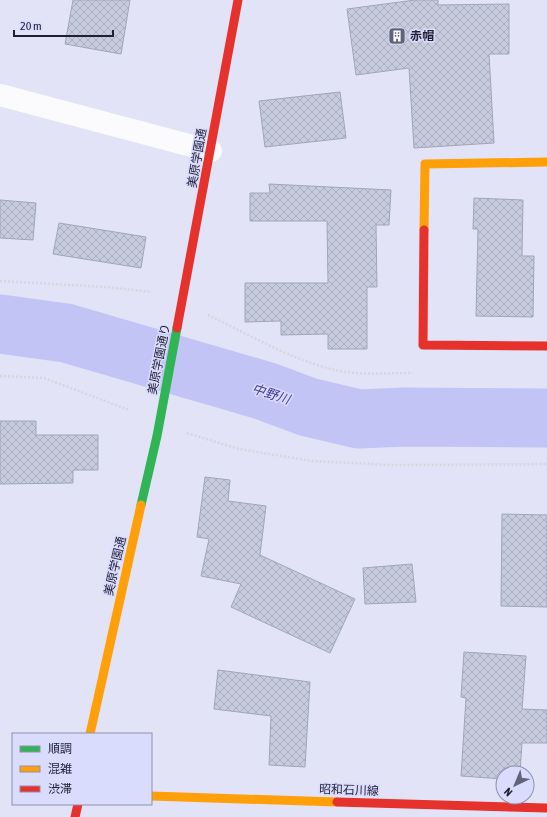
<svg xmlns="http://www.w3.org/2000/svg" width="547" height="817" font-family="'Asap Condensed','Noto Sans JP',sans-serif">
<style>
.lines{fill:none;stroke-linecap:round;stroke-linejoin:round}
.river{stroke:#c2c4f5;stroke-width:59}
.building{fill:url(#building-cross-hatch);stroke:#a1a6b7}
.path{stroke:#d6d6dc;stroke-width:2.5;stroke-dasharray:2 2;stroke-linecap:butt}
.street{stroke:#fbfbfe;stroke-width:22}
.fast{stroke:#30b455;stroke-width:9}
.slow{stroke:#ff9f0a;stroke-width:9}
.jam{stroke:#e5322d;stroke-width:9}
.labels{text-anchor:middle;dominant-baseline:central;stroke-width:3;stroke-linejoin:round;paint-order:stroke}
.poi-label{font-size:12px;font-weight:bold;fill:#1f1e33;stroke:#dadcfe;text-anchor:start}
.street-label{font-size:12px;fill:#1f1e33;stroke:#dadcfe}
.water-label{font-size:13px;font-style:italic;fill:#453a93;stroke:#dadcfe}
</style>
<defs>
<pattern id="building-cross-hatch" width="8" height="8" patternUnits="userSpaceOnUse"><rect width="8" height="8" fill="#c6cbde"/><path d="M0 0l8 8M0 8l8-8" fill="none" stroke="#aaaebf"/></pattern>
</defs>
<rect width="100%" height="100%" fill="#e2e3f6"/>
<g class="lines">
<!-- river -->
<path class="river" d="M0 324 66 333 265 391 308 407 359 419 404 417 547 418"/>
</g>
<!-- building -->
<path class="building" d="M73 0H130L121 54 65 44Z
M415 0H438V5L509 4V54H489L494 143 414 148 409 68 356 75 347 9Z
M340 92 346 138 265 147 259 101Z
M269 184 391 190 389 225H376L377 287H367V349H328V334L281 335V321L245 322V283H328L327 221H250V193H270Z
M474 198 523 200 522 256H534L533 317 476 316 478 229H473Z
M0 200 36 203 33 240 0 238Z
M59 223 146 237 141 268 53 254Z
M0 421H36V435H98V470H73V483L0 484Z
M205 477 230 480 228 501 266 506 260 555 355 599 330 653 231 607 241 584 201 576 209 539 197 537Z
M502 514 547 515V607L501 606Z
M412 564 416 602 365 604 363 568Z
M464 652 526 656 522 709 547 710V743H522L520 773H503V779L461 776 466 698 461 697Z
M218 670 310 682 305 767 269 765 271 716 214 709Z"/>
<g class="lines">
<!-- path -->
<path class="path" d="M0 281 105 287 152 292
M208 315C248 334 288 358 331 369 357 376 386 373 413 373
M0 376 44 378 129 410
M187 433 239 449 312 461 392 465 547 464"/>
<!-- street -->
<path class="street" d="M0 95 211 151"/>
<!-- fast -->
<path class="fast" d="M141 505 157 436 177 328"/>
<!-- slow -->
<path class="slow" d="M424 230 425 164 547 162
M90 734 141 505
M151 796 337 802"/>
<!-- jam -->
<path class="jam" d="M424 230 423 345 547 346
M177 328 238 0
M337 802 547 808
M75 817 78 804"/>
</g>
<!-- icons -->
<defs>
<g id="building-square" transform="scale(0.9)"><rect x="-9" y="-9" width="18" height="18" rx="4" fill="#636377" stroke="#dadcfe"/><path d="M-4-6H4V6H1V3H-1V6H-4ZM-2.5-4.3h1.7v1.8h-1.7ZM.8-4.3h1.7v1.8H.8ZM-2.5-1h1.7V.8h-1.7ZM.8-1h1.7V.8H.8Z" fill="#fff"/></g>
</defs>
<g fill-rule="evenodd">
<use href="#building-square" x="397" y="36"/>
</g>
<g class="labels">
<!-- poi labels -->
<g class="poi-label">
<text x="410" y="36">赤帽</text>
</g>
<!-- street labels -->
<g class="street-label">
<text transform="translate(197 158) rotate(-80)">美原学園通</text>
<text transform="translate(159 359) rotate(-79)">美原学園通り</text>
<text transform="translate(115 566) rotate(-77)">美原学園通</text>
<text transform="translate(349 790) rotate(2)">昭和石川線</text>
</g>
<!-- water labels -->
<g class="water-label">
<text transform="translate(271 394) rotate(18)">中野川</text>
</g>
</g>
<!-- legend -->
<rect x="12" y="733" width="140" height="72" fill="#dadcfe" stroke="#8f90ad"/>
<rect x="20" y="746" width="20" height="6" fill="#30b455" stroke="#8f90ad"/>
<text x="48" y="753" font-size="12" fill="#1f1e33">順調</text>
<rect x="20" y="766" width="20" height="6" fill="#ff9f0a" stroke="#8f90ad"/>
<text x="48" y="773" font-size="12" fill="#1f1e33">混雑</text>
<rect x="20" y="786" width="20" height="6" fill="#e5322d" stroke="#8f90ad"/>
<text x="48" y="793" font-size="12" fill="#1f1e33">渋滞</text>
<!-- north arrow -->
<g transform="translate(515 785) rotate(224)"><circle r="19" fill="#dadcfe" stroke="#8f90ad"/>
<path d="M0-3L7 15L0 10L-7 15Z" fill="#636377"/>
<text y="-6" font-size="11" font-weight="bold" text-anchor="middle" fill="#1f1e33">N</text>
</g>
<!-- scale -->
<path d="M14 30v6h99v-6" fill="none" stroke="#1f1e33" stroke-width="2"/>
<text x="20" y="30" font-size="12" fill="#1f1e33" stroke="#dadcfe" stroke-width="3" paint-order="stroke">20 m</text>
</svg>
